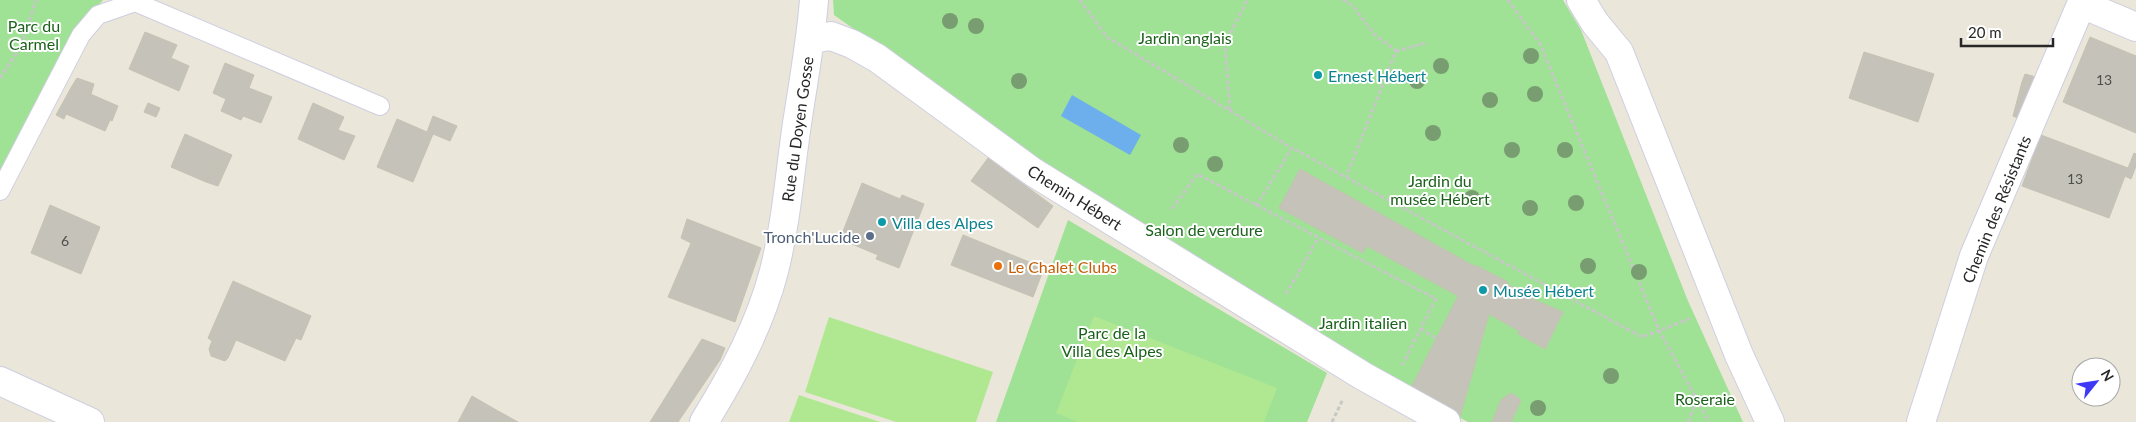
<svg xmlns="http://www.w3.org/2000/svg" width="2136" height="422" font-family="Lato,sans-serif">
<style>
.green{fill:#9fe195}
.pitch{fill:#b0e891}
.water{fill:#6cafec}
.building{fill:#c5c3b9;stroke:#c5c2b3}
.lines{fill:none;stroke-linecap:round;stroke-linejoin:round}
.lane-casing{stroke:#cfcee1;stroke-width:20}
.street-casing{stroke:#cfcee1;stroke-width:30}
.secondary-casing{stroke:#cfcee1;stroke-width:30}
.path{stroke:#c7c7c7;stroke-width:3;stroke-dasharray:4 2.5;stroke-linecap:butt}
.lane{stroke:#fff;stroke-width:18}
.street{stroke:#fff;stroke-width:28}
.secondary{stroke:#fff;stroke-width:28}
.tree{fill:#789d70}
.culture-dot{fill:#0f9aa8;stroke:#fff;stroke-width:2}
.service-dot{fill:#5c6f8a;stroke:#fff;stroke-width:2}
.food-dot{fill:#e8710a;stroke:#fff;stroke-width:2}
.labels{text-anchor:middle;dominant-baseline:central;stroke-width:4;stroke-linejoin:round;paint-order:stroke}
.number-label{font-size:14px;fill:#4e4e4c}
.park-label{font-size:16px;fill:#1a621a;stroke:#fff}
.culture-label{font-size:16px;fill:#0d838f;stroke:#fff;text-anchor:start}
.street-label{font-size:16px;fill:#272727;stroke:#fff}
.service-label{font-size:16px;fill:#4e5e75;stroke:#fff;text-anchor:end}
.food-label{font-size:16px;fill:#c56008;stroke:#fff;text-anchor:start}
</style>
<rect width="100%" height="100%" fill="#eae6d9"/>
<!-- green -->
<path class="green" d="M0 0H103L70 38 0 179Z
M833 0H1563L1581 30 1688 301 1743 422H1468L1401 387 1129 223 834 15Z
M1068 220 1327 373 1307 422H996Z"/>
<!-- pitch -->
<path class="pitch" d="M1094 316 1277 388 1264 422H1078L1056 413Z
M829 317 993 372 976 422H896L805 392Z
M799 395 880 422H789Z"/>
<!-- water -->
<path class="water" d="M1072 95 1141 135 1130 155 1061 116Z"/>
<!-- building -->
<path class="building" d="M145 32 177 45 171 58 189 66 179 91 129 69Z
M2090 37 2136 56V133L2063 102Z
M1864 52 1934 74 1918 122 1849 98Z
M225 63 254 75 249 88 272 97 261 123 243 116 241 120 221 111 226 99 213 93Z
M2025 74 2036 77 2034 86 2022 82Z
M77 78 94 84 91 94 72 86Z
M2022 82 2034 86 2020 119 2013 116Z
M72 86 118 106 112 121 110 120 105 131 66 114 64 119 56 115Z
M148 103 160 108 156 117 144 112Z
M313 103 344 117 338 130 355 136 344 160 298 139Z
M433 116 457 126 450 141 433 134 413 182 377 167 397 119 427 132Z
M185 134 225 152 219 169 213 166 206 182 171 167Z
M2041 135 2128 168 2134 153 2136 154V166L2131 179 2125 176 2109 218 2022 186Z
M225 152 232 155 218 186 206 182 213 166 219 169Z
M988 158 1053 206 1038 228 971 181Z
M1300 169 1474 266 1475 265 1508 282 1507 284 1535 300 1563 312 1545 349 1518 334 1519 331 1489 314 1459 420 1410 390 1458 296 1367 246 1363 253 1279 208Z
M862 183 900 199 902 195 924 204 899 268 876 259 878 255 840 239Z
M50 205 100 227 81 274 31 253Z
M687 219 761 248 735 322 668 297 691 243 681 238Z
M963 235 1044 268 1033 297 951 265Z
M233 281 311 316 301 340 296 338 285 361 236 340 228 358 225 361 211 356 209 349 212 341 208 338Z
M702 339 725 348 720 360 678 422H650Z
M1511 393 1521 400 1511 422H1492L1501 400Z
M472 396 498 411 518 422H458Z"/>
<g class="lines">
<!-- lane casing -->
<g class="lane-casing">
<path id="lane" d="M0 191 81 35 98 15 135 2 380 106"/>
</g>
<!-- street casing -->
<g class="street-casing">
<path id="street" d="M2082 4 2136 27
M811 39 831 36 852 44 877 58 1033 172 1363 376 1446 422
M0 381 90 422
M704 422C733 375 760 325 774 271 787 220 790 168 798 117 804 78 811 39 814 0
M1921 422 1974 256 2083 0"/>
</g>
<!-- secondary casing -->
<g class="secondary-casing">
<path id="secondary" d="M1581 0 1595 23 1619 52 1739 355 1770 422"/>
</g>
<!-- path -->
<path class="path" d="M1080 0 1107 37 1292 148
M1343 0 1352 5 1374 34 1396 51 1346 177
M1508 0 1540 44 1659 330 1709 422
M1396 51 1426 43
M0 78 21 47 36 0
M1230 110 1225 44 1247 0
M1256 206 1292 148 1642 337 1692 318
M1172 209 1197 174 1436 299 1402 365
M1286 294 1318 238
M1421 329 1436 338
M1332 422 1343 399
M1688 422 1697 400"/>
<!-- lane -->
<use href="#lane" class="lane"/>
<!-- street -->
<use href="#street" class="street"/>
<!-- secondary -->
<use href="#secondary" class="secondary"/>
</g>
<!-- trees -->
<g class="tree">
<circle cx="950" cy="21" r="8"/>
<circle cx="976" cy="26" r="8"/>
<circle cx="1531" cy="56" r="8"/>
<circle cx="1441" cy="66" r="8"/>
<circle cx="1019" cy="81" r="8"/>
<circle cx="1417" cy="81" r="8"/>
<circle cx="1535" cy="94" r="8"/>
<circle cx="1490" cy="100" r="8"/>
<circle cx="1433" cy="133" r="8"/>
<circle cx="1181" cy="145" r="8"/>
<circle cx="1512" cy="150" r="8"/>
<circle cx="1565" cy="150" r="8"/>
<circle cx="1215" cy="164" r="8"/>
<circle cx="1472" cy="198" r="8"/>
<circle cx="1576" cy="203" r="8"/>
<circle cx="1530" cy="208" r="8"/>
<circle cx="1588" cy="266" r="8"/>
<circle cx="1639" cy="272" r="8"/>
<circle cx="1611" cy="376" r="8"/>
<circle cx="1538" cy="408" r="8"/>
</g>
<!-- markers -->
<g class="culture-dot">
<circle cx="1318" cy="75" r="5"/>
<circle cx="882" cy="222" r="5"/>
<circle cx="1483" cy="290" r="5"/>
</g>
<circle class="service-dot" cx="870" cy="236" r="5"/>
<circle class="food-dot" cx="998" cy="266" r="5"/>
<g class="labels">
<!-- number labels -->
<g class="number-label">
<text x="2104" y="79">13</text>
<text x="2075" y="178">13</text>
<text x="65" y="240">6</text>
</g>
<!-- park labels -->
<g class="park-label">
<text x="34" y="25">Parc du<tspan x="34" dy="18">Carmel</tspan></text>
<text x="1185" y="37">Jardin anglais</text>
<text x="1440" y="180">Jardin du<tspan x="1440" dy="18">musée Hébert</tspan></text>
<text x="1204" y="229">Salon de verdure</text>
<text x="1363" y="322">Jardin italien</text>
<text x="1112" y="332">Parc de la<tspan x="1112" dy="18">Villa des Alpes</tspan></text>
<text x="1705" y="398">Roseraie</text>
</g>
<!-- culture labels -->
<g class="culture-label">
<text x="1328" y="75">Ernest Hébert</text>
<text x="892" y="222">Villa des Alpes</text>
<text x="1493" y="290">Musée Hébert</text>
</g>
<!-- street labels -->
<g class="street-label">
<text transform="translate(797 129) rotate(-82)">Rue du Doyen Gosse</text>
<text transform="translate(1075 197) rotate(32)">Chemin Hébert</text>
<text transform="translate(1996 209) rotate(-68)">Chemin des Résistants</text>
</g>
<!-- service labels -->
<g class="service-label">
<text x="860" y="236">Tronch'Lucide</text>
</g>
<!-- food labels -->
<g class="food-label">
<text x="1008" y="266">Le Chalet Clubs</text>
</g>
</g>
<!-- north arrow -->
<g transform="translate(2096 382) rotate(60)"><circle r="24" fill="#ffffff" stroke="#a9a9a9"/>
<path d="M0-4L9 19L0 12L-9 19Z" fill="#3e39f7"/>
<text y="-8" font-size="14" font-weight="bold" text-anchor="middle" fill="#272727">N</text>
</g>
<!-- scale -->
<path d="M1961 38v8h92v-8" fill="none" stroke="#272727" stroke-width="2.5"/>
<text x="1968" y="38" font-size="15" fill="#272727" stroke="#ffffff" stroke-width="4" paint-order="stroke">20 m</text>
</svg>
